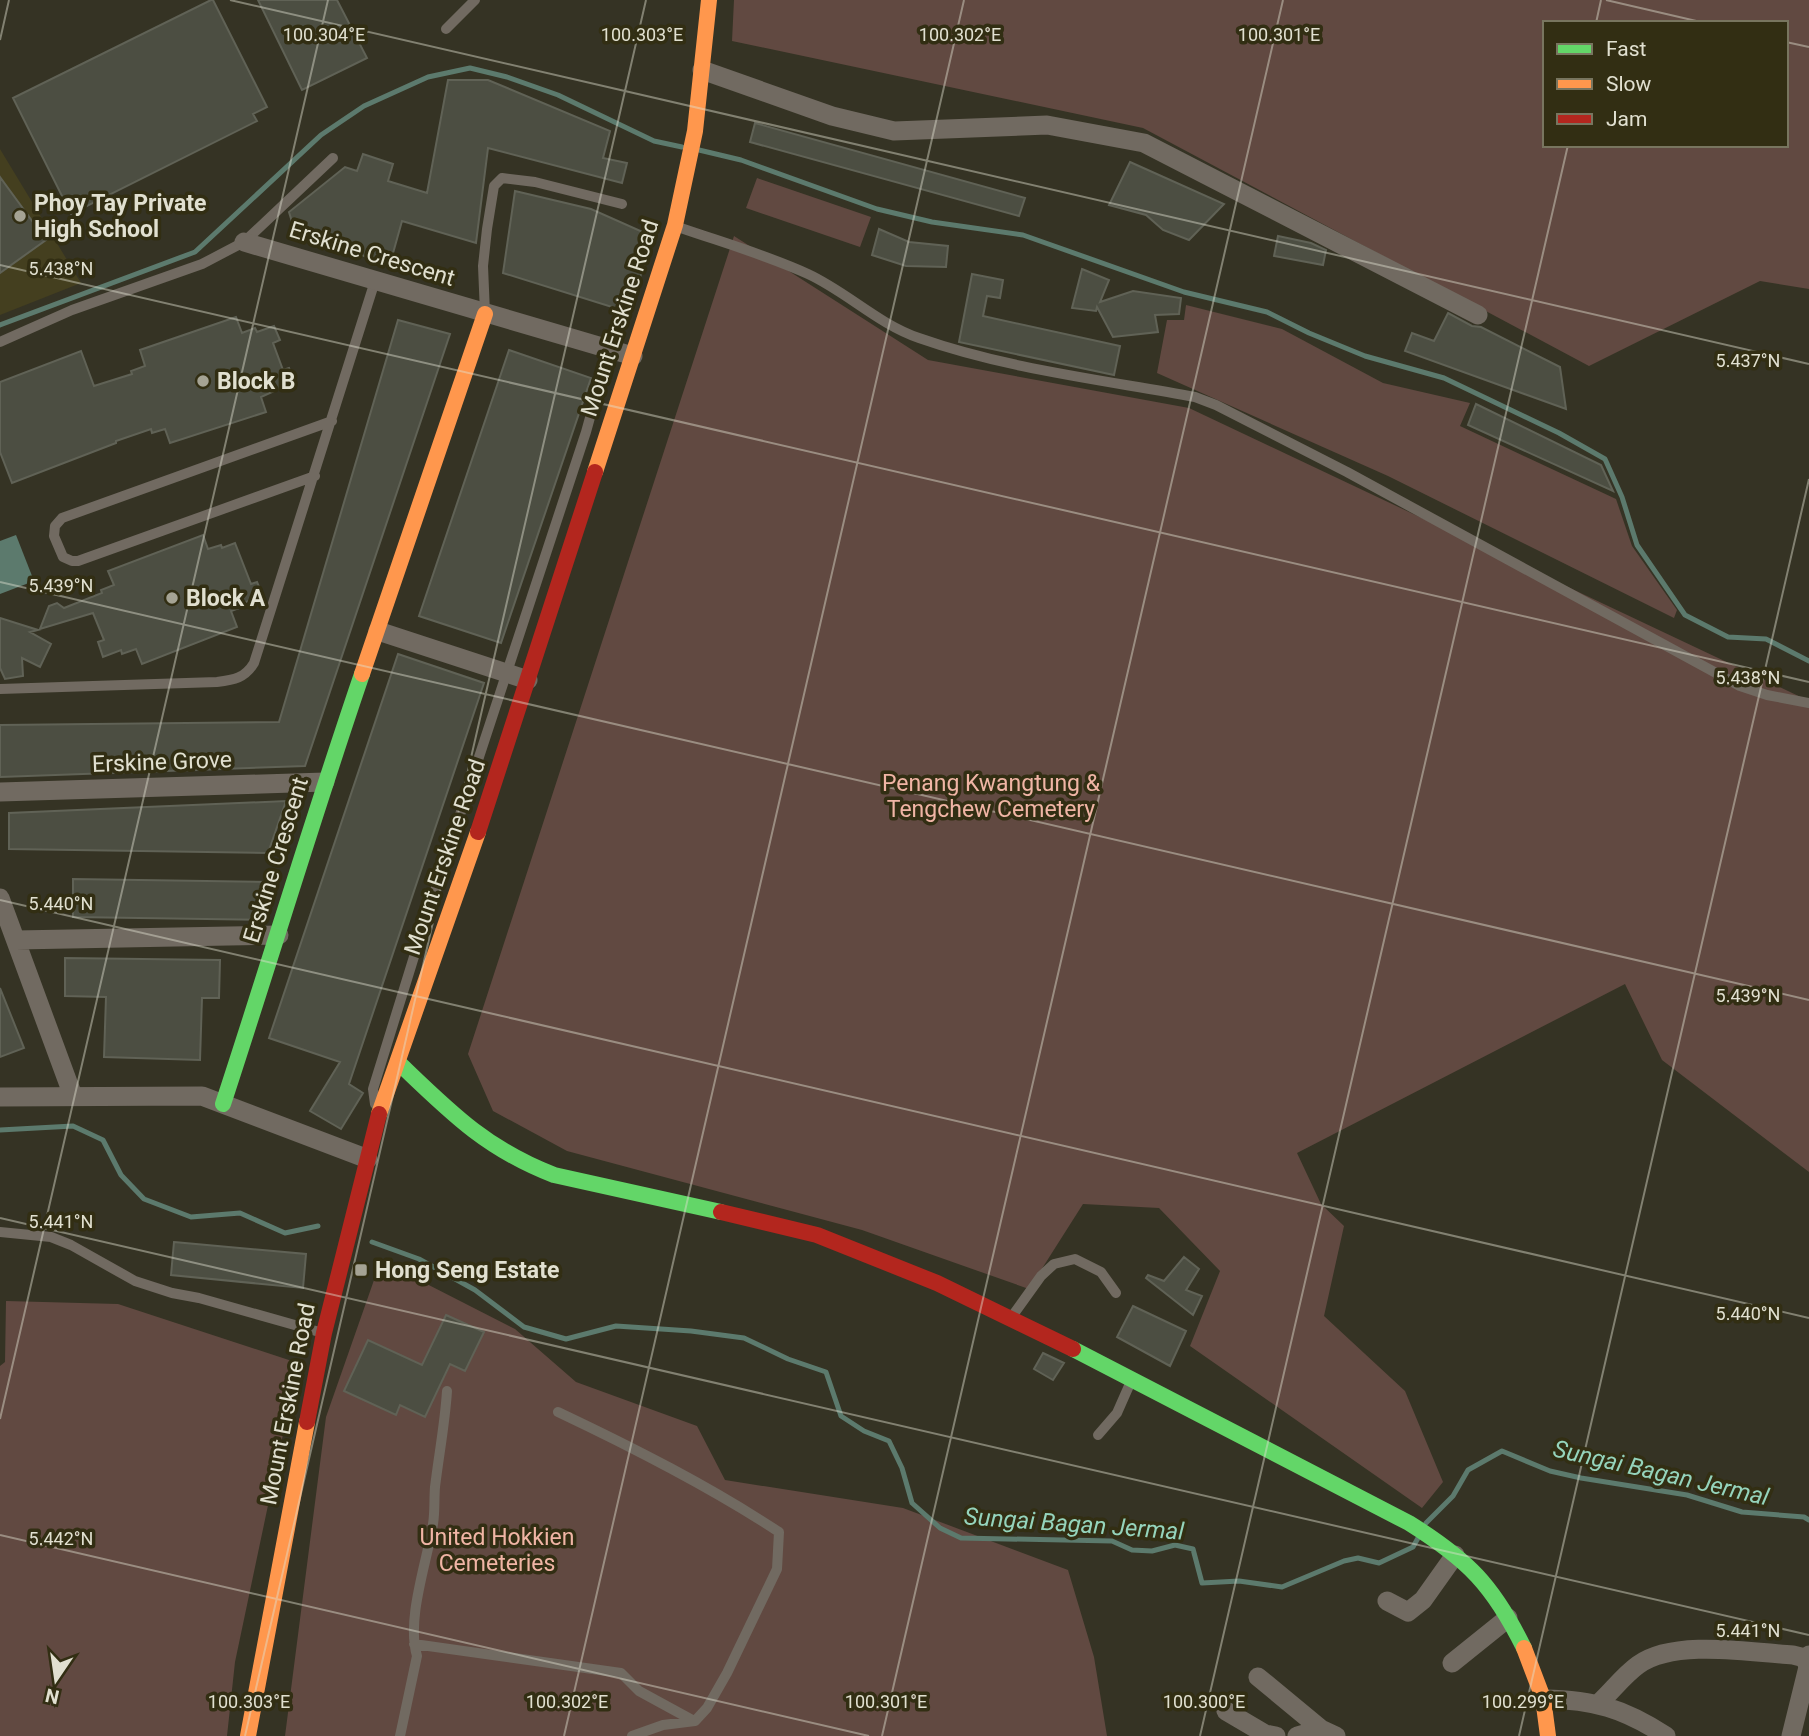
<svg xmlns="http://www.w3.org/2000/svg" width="1809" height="1736" font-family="Roboto,sans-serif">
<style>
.built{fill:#443f1f}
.green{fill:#614941;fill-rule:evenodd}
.water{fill:#5c7a6d}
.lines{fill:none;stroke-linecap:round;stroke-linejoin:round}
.stream{stroke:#5c7a6d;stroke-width:5}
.building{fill:#4c4e42;stroke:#606256;stroke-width:2}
.lane{stroke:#716a61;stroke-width:10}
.street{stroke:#716a61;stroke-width:19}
.fast{stroke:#63d668;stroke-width:16}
.slow{stroke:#ff974d;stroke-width:16}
.jam{stroke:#b3261e;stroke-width:16}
.ticks{fill:none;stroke:#e1e0d0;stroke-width:2;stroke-opacity:0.45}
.poi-dot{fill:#a5a394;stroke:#322e13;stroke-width:2.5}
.labels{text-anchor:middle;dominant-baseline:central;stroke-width:7;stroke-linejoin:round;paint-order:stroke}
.poi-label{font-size:23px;font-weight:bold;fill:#e1e0d0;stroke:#322e13;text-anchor:start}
.street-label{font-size:23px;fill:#e1e0d0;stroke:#322e13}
.park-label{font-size:23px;fill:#f0b5a5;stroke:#322e13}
.water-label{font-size:24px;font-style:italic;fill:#95d4bc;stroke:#322e13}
.ticks-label{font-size:18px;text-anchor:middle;fill:#e1e0d0;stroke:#322e13;stroke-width:7;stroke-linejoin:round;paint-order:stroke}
</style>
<rect width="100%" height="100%" fill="#353324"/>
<!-- built -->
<path class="built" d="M0 149 81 283 0 315Z"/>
<!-- green -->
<path class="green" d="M734 0H1809V289L1760 281 1589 366 1143 128 732 41ZM1545 23H1786V145H1545Z
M757 178 871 217 860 247 746 208Z
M734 236 928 360 1189 408 1809 701V1172L1662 1060 1625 984 1297 1153 1321 1204 1344 1226 1324 1316 1405 1391 1443 1482 1422 1508 1190 1346 1220 1271 1159 1208 1083 1204 1029 1289 862 1230 567 1151 493 1111 468 1054Z
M1186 305 1282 329 1383 383 1470 403 1460 426 1616 499 1632 546 1677 610 1674 618 1388 476 1157 373 1167 320H1184Z
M380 1263 419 1280 515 1329 576 1382 697 1426 725 1480 903 1508 1068 1570 1094 1657 1107 1736H285L326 1417Z
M6 1301 118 1304 298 1363 235 1662 227 1736H0V1366L5 1362Z"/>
<!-- water -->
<path class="water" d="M16 535 34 581 0 594V541Z"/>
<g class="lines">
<!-- stream -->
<path class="stream" d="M699 150 741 160 877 209 932 222 1023 235 1184 292 1267 312 1309 333 1365 356 1444 378 1559 433 1605 459 1622 497 1637 545 1685 615 1728 637 1766 639 1809 661
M0 325 195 252 321 135 364 106 428 77 470 68 507 77 558 95 654 141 682 147
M0 1130 73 1126 103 1140 121 1175 144 1199 191 1217 240 1213 285 1233 318 1226
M372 1242 419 1259 475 1290 524 1327 566 1339 616 1326 691 1331 744 1338 788 1359 826 1372 841 1416 864 1431 889 1441 902 1468 912 1503 940 1528 961 1538 1112 1541 1132 1550 1152 1551 1175 1545 1193 1549 1202 1583 1239 1581 1282 1587 1344 1561 1358 1558 1379 1563 1413 1547 1418 1538
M1426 1523 1453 1496 1468 1470 1502 1451 1550 1471 1581 1478 1687 1495 1742 1512 1804 1517 1809 1520"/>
</g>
<!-- building -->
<path class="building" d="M211 0H213L267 107 253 114 257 121 71 214 13 98Z
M258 0H337L367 58 302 90Z
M448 80H488L610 131 603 158 627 163 622 183 488 148 476 243 402 221 390 264 296 235 289 212 345 167 357 171 363 154 393 164 388 181 427 193Z
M755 123 1025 198 1019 216 750 142Z
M1130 162 1224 204 1189 240 1163 230 1146 215 1109 205Z
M0 177 46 240 0 273Z
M515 191 591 209 654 237 628 312 503 273Z
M879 229 909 242 948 246 946 267 906 266 872 255Z
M1278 236 1311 243 1326 250 1323 265 1274 256Z
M1082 269 1109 280 1100 302 1133 291 1181 298 1179 314 1155 315 1158 332 1113 337 1097 307 1096 311 1072 308Z
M972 274 1003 280 1000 298 987 296 983 316 1120 346 1114 375 959 342Z
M1448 313 1472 326 1481 327 1560 367 1566 409 1405 351 1412 333 1434 341Z
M236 317 242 333 255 328 257 332 274 326 280 340 273 343 283 370 289 368 294 382 261 397 266 412 170 443 165 429 152 433 151 429 116 441V443L12 483 0 452V382L81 351 94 386 132 374 131 371 145 366 140 350Z
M398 320 450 334 305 766 0 777V725L279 722Z
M509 350 591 378 501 643 419 616Z
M1476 404 1601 465 1613 491 1468 425Z
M203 535 208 549 221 545 222 548 235 543 251 584 257 582 263 596 243 603 245 606 231 611 237 627 142 664 136 649 122 654 121 650 103 657 98 642 104 640 93 613 40 629 49 606 57 603 64 608 102 593 101 590 114 585 108 571Z
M0 618 38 630 30 632 51 644 40 667 22 658 23 676 5 679 0 668Z
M398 654 484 683 349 1084 363 1093 341 1129 310 1111 340 1062 269 1038Z
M286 801 268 853 9 849V813Z
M73 879 273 882 272 899 266 920 73 917Z
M65 958 220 960 219 998H202L200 1060 104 1057 106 997 65 996Z
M0 988 24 1048 0 1057Z
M174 1242 306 1254 303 1288 171 1275Z
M1184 1257 1199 1269 1186 1290 1202 1296 1193 1315 1146 1278 1148 1275 1164 1281Z
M1133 1306 1186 1331 1170 1366 1117 1337Z
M446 1315 484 1332 465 1371 450 1364 425 1417 400 1405 396 1415 344 1391 368 1340 422 1365Z
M1043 1353 1064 1363 1053 1380 1034 1369Z"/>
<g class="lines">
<!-- lane -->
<path class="lane" d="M446 29 475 0
M678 227C721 242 767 255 808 274 847 292 878 324 919 338 1007 369 1103 380 1195 397L1216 405 1347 472 1740 686 1767 695 1809 703
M485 313 483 266 487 229 494 186 502 178 535 182 622 204
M0 342 72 310 202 264 244 242 333 158
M315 476 78 561H72L63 557 54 536 55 526 62 518 332 421
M0 689 217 682C234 680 245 678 254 663L375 281
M375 1104 373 1089 426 918 586 432 609 349
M0 1232 51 1237 71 1245 135 1281 172 1293 199 1298 323 1333
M1013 1315 1041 1276 1054 1264 1075 1259 1101 1272 1116 1293
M558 1412C634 1448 709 1486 779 1532L777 1569 727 1673 707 1708 695 1721 663 1725 632 1736
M1098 1435 1117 1413 1132 1379
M414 1644 621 1673 639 1691 694 1721
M400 1736 417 1656C406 1619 427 1562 433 1524 435 1512 434 1499 435 1487 439 1454 445 1423 447 1391"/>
<!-- street -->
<path class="street" d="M702 70 832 116 894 131 1047 125 1144 143 1478 315
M244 242 633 356
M378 631 528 680
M0 792 325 782
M0 898 73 1096
M16 940 279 935
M0 1097 202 1096 368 1159
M1387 1601 1408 1612 1423 1600 1455 1555
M1452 1663 1508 1618
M1258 1677 1321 1729
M1544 1699C1594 1700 1623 1708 1666 1736
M1599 1703C1612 1691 1624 1675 1638 1665 1673 1639 1750 1652 1793 1655L1805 1658 1809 1655
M1226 1711 1265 1734 1276 1736
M1297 1736 1321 1729 1336 1736
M1791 1736 1808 1667 1805 1658"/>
<!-- fast -->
<path class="fast" d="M398 1062C449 1111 486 1149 554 1175L721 1212
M223 1104C270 961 313 817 362 674
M1073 1349 1409 1523C1468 1560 1493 1585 1524 1648"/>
<!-- slow -->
<path class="slow" d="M595 472 675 225 695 131 709 0
M362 674 485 314
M379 1114 478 832
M1524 1648 1543 1698 1548 1736
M248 1736 307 1422"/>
<!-- jam -->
<path class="jam" d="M478 832 595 472
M721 1212 817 1235 937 1283 1073 1349
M307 1422 324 1333 379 1114"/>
</g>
<!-- ticks -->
<path class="ticks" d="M230 0 1809 364M1606 0 1705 23M1596 23 1601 0M0 40 9 0M1786 42 1809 47M0 265 1809 682M0 582 1809 1000M0 900 1809 1318M0 1218 1809 1635M0 1419 328 0M0 1535 869 1736M245 1736 646 0M564 1736 964 0M882 1736 1283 0M1200 1736 1568 145M1519 1736 1809 479"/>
<!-- markers -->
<g class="poi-dot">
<circle cx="20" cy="216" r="7"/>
<circle cx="203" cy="381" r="7"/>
<circle cx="172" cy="598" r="7"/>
<rect x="354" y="1263" width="14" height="14" rx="3.5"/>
</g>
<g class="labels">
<!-- poi labels -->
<g class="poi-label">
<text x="34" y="203">Phoy Tay Private<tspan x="34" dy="26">High School</tspan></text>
<text x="217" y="381">Block B</text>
<text x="186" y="598">Block A</text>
<text x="375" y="1270">Hong Seng Estate</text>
</g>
<!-- street labels -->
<g class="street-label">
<text transform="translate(372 254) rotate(17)">Erskine Crescent</text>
<text transform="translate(620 318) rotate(-72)">Mount Erskine Road</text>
<text transform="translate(162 762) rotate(-2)">Erskine Grove</text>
<text transform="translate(445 857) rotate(-71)">Mount Erskine Road</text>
<text transform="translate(276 860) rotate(-73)">Erskine Crescent</text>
<text transform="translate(288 1404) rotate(-79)">Mount Erskine Road</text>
</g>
<!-- park labels -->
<g class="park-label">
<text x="991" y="783">Penang Kwangtung &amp;<tspan x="991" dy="26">Tengchew Cemetery</tspan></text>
<text x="497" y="1537">United Hokkien<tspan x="497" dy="26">Cemeteries</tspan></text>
</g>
<!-- water labels -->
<g class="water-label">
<text transform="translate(1661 1473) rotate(13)">Sungai Bagan Jermal</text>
<text transform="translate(1074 1524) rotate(4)">Sungai Bagan Jermal</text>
</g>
</g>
<g class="ticks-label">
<text x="324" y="41">100.304°E</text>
<text x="642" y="41">100.303°E</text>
<text x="960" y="41">100.302°E</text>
<text x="1279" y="41">100.301°E</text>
<text x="61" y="275">5.438°N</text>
<text x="1748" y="367">5.437°N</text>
<text x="61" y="592">5.439°N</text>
<text x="1748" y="684">5.438°N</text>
<text x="61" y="910">5.440°N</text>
<text x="1748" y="1002">5.439°N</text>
<text x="61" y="1228">5.441°N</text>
<text x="1748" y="1320">5.440°N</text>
<text x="61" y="1545">5.442°N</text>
<text x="1748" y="1637">5.441°N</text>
<text x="249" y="1708">100.303°E</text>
<text x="567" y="1708">100.302°E</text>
<text x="886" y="1708">100.301°E</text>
<text x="1204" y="1708">100.300°E</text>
<text x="1523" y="1708">100.299°E</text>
</g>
<!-- legend -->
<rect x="1543" y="21" width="245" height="126" fill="#322e13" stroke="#78755f" stroke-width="2"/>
<rect x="1557" y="44" width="35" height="10" fill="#63d668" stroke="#78755f" stroke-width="2"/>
<text x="1606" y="56" font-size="21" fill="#e1e0d0">Fast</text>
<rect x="1557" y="79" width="35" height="10" fill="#ff974d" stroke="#78755f" stroke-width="2"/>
<text x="1606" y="91" font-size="21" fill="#e1e0d0">Slow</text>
<rect x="1557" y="114" width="35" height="10" fill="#b3261e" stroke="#78755f" stroke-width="2"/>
<text x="1606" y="126" font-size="21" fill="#e1e0d0">Jam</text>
<!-- north arrow -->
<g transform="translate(56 1680) rotate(193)" stroke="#322e13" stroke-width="5" paint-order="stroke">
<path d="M0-5L12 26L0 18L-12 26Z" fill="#e1e0d0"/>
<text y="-10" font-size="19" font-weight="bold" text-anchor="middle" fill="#e1e0d0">N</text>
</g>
</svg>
